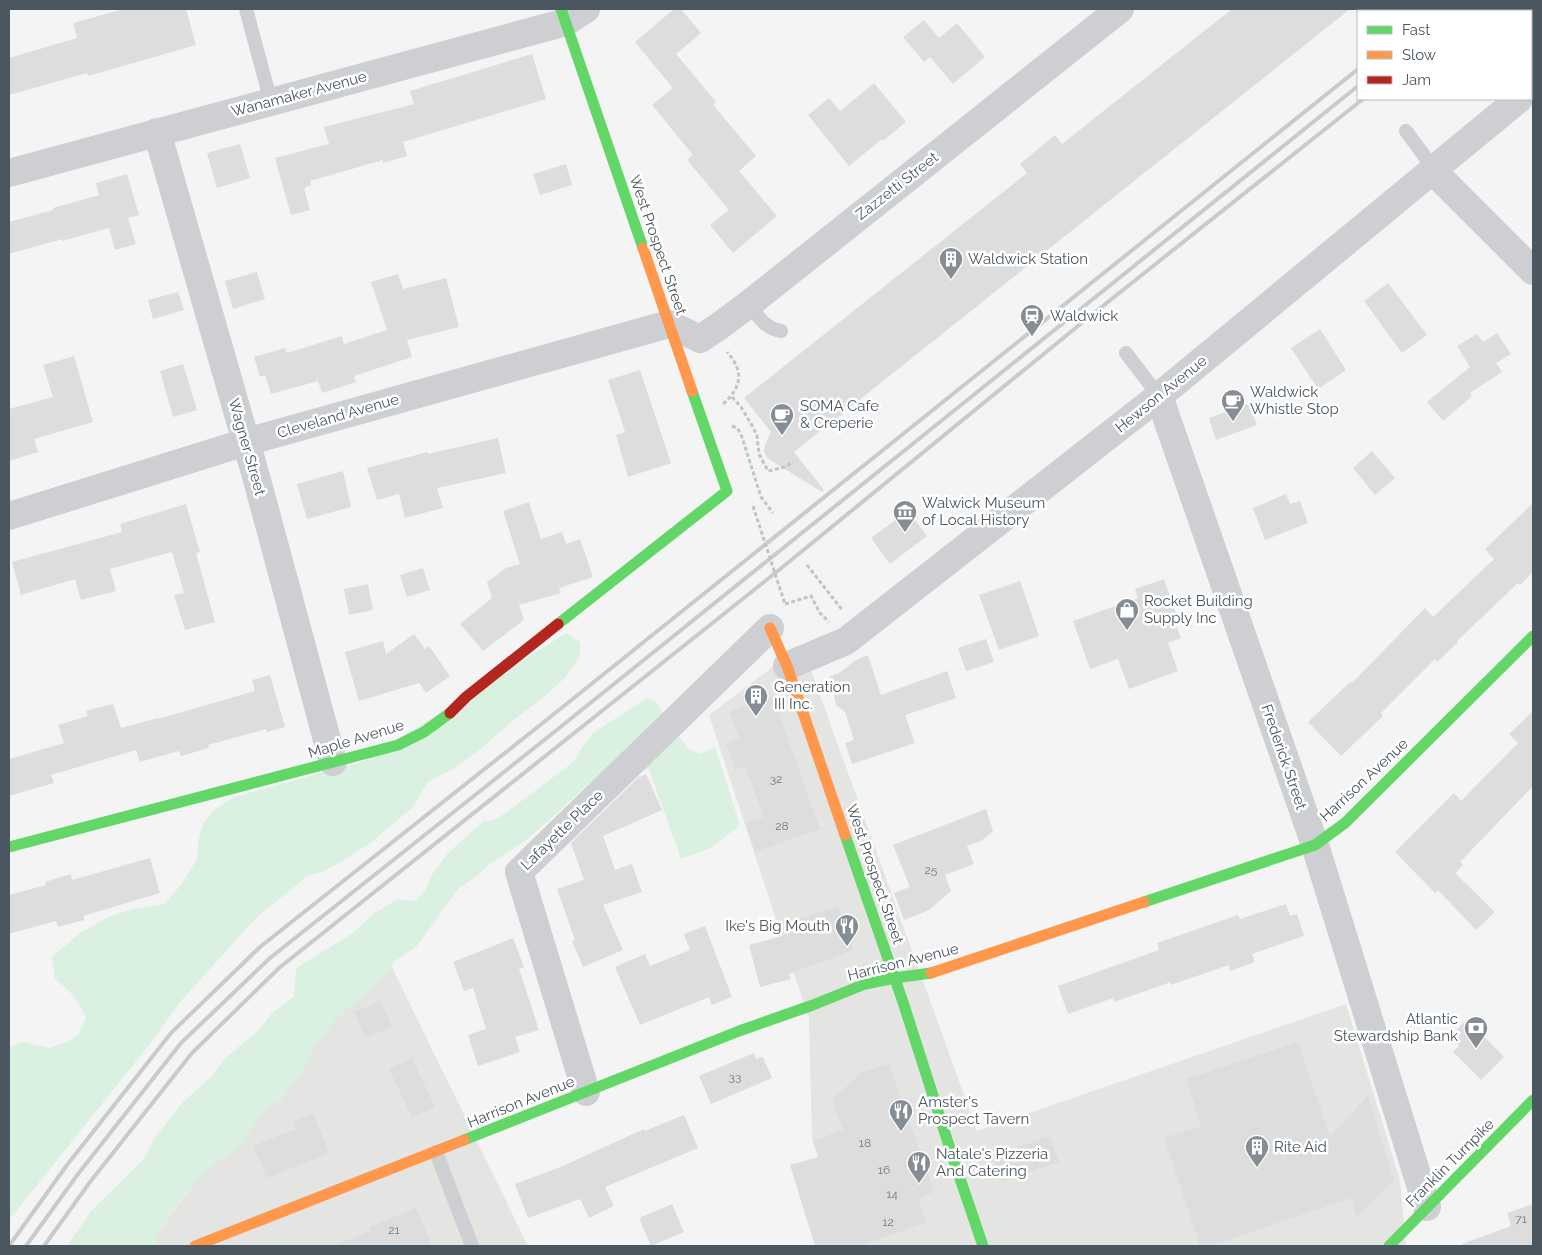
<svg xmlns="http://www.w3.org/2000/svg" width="1542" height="1255" font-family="Raleway,sans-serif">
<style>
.commercial{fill:#e4e4e2}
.green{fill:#daf1e2}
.building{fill:#ddddde}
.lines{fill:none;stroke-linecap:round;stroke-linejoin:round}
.path{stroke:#bbc7c3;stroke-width:3;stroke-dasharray:4 2.5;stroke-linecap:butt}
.lane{stroke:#cdcfd2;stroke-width:14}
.street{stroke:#cdcfd2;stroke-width:28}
.fast{stroke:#63d668;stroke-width:11}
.slow{stroke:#ff974d;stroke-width:11}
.jam{stroke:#b3261e;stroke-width:11}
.rail{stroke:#c8cacc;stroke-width:4}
.path-bridge{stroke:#bbc7c3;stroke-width:3;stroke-dasharray:4 2.5;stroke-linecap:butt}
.labels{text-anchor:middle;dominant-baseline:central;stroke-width:5;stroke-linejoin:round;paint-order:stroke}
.number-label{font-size:12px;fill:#707880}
.street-label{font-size:15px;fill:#4a5660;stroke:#fff}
.poi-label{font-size:15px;fill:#4a5660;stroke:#fff;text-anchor:start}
</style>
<rect width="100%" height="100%" fill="#f4f4f4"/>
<!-- commercial -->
<path class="commercial" d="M802 645 977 1131 1346 1004 1400 1180 1406 1246H848L812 1138 809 1019 709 715Z
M386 955 528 1246H152L157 1234 310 1024Z"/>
<!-- green -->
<path class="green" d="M566 633 580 642V657L566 677 540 700 510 723 476 753 451 770 428 782 412 808 373 841 349 857 325 871 308 876 257 917 180 1002 153 1040 9 1220V1047L23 1042 49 1048 67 1042 78 1035 86 1018C78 999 71 992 55 979L52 957 80 933 110 916 137 908 164 904 180 886 197 859 198 843 203 824 213 811 234 797 364 761Z
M647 698 654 700 659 706 662 714 688 748 699 754 715 747 740 825 711 848 681 859 649 769H640L620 776 593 780 528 839 488 865 476 877 458 889 417 946 394 962 382 979 335 1020 313 1048 303 1073 289 1087 283 1098 262 1113 238 1148 204 1172 184 1196 157 1234 155 1246H67L91 1211 144 1159 156 1136 183 1102 212 1076 225 1058 258 1031 272 1013 294 997 296 968 353 933 373 914 398 899 415 901 424 892 433 873 448 853 484 821 493 820 504 814 568 766 577 758 580 750 593 733Z"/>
<!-- building -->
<path class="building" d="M124 9H186L196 45 88 76 87 73 9 95V58L77 38 73 23Z
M674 9H681L701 33 676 54 716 102 713 105 756 156 739 171 777 216 733 253 710 225 729 210 687 160 693 155 652 105 673 88 635 42Z
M1232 9H1350L794 452 824 490 822 492 767 458 764 451 765 445 771 432 744 398 1027 173 1020 164 1055 135 1062 144Z
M924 20 939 38 957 23 985 57 953 84 930 57 924 62 903 37Z
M532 54 546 99 403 142 407 156 383 163V160L310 181 311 185 304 188 310 210 291 215 275 158 329 144 324 127 414 104 410 91Z
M874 83 906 122 883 141 882 139 849 166 808 115 829 98 840 111Z
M240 144 250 178 217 188 207 153Z
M566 164 572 185 540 195 533 174Z
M127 174 139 215 128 218 136 244 115 250 109 228 62 241V239L9 254V222L53 210V208L99 195 96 183Z
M257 272 265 299 233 309 225 281Z
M398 274 403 289 446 278 459 327 407 340 412 357 354 376 356 382 322 393 318 381 271 394 265 375 260 377 254 357 285 348 287 353 342 336 344 344 387 330 371 282Z
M1388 283 1427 335 1402 353 1364 301Z
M178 292 184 310 153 319 148 300Z
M1320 329 1346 370 1318 389 1291 348Z
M1497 333 1511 354 1496 363 1502 372 1470 393 1472 396 1443 421 1427 402 1470 367 1457 346 1477 334 1483 342Z
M74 356 93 422 34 439 38 452 9 461V409L53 397 43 365Z
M183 364 197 410 173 417 160 371Z
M640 370 671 463 628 477 616 435 625 432 608 380Z
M1249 404 1257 425 1216 440 1209 418Z
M498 438 506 473 437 488 443 508 405 518 399 494 377 500 367 468 428 452V454Z
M1372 451 1395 478 1375 495 1353 468Z
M343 471 351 507 307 519 297 484Z
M1286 494 1290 504 1300 501 1308 523 1265 540 1253 508Z
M529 502 541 539 562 532 566 544 580 539 593 577 559 588 561 593 519 605 524 620 483 651 460 624 492 598 487 582 506 568 520 564 503 511Z
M1533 503V572L1520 585 1518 583 1457 641 1458 642 1437 662 1435 659 1381 713 1383 716 1341 756 1308 722 1350 682 1352 683 1425 608 1433 617 1494 559 1485 549Z
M186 504 200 552 196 553 215 622 185 630 174 595 184 593 172 552 110 569 116 591 81 600 75 579 21 595 12 562 122 532 120 524Z
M908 511 927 536 890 564 871 538Z
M423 568 430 590 407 597 400 575Z
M1164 579 1179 622 1175 623 1181 638 1168 643 1178 671 1129 689 1118 659 1090 669 1073 621 1138 598 1135 589Z
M1020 581 1039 636 999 650 979 595Z
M368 584 373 610 349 615 344 589Z
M414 634 425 649 429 646 450 676 426 693 419 683 359 701 345 652 383 641 386 654Z
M986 639 994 662 966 671 958 648Z
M868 655 881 695 947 671 956 698 905 715 915 743 852 764 845 743 854 740 845 712 836 705 830 676 839 673 856 660Z
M270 675 285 727 267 732 266 729 208 745 209 748 181 756 179 751 140 762 136 750 51 775 54 783 9 796V759L64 743 58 725 88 716 86 711 113 704 121 728 158 718V719L255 691 252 680Z
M773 696 820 829 755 852 745 823 764 817 745 766 735 769 726 743 739 738 729 712Z
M1533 711V786L1460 862 1463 865 1455 873 1495 912 1476 930 1438 890 1435 893 1395 852 1454 793 1461 801 1518 743 1509 734Z
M646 774 662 810 603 836 615 870 632 864 642 892 603 905 623 950 583 967 572 941 575 940 557 889 584 880 571 843 639 777Z
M986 809 993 831 981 841 967 846 974 864 945 875 951 891 929 910 904 920 894 893 910 887 893 845Z
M150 858 160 893 83 916 84 920 58 927 56 921 9 934V895L46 885 45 882 71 874 72 880Z
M1286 904 1290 916 1297 914 1304 936 1252 954 1255 962 1230 971 1229 965 1171 985V982L1114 1002 1113 998 1068 1014 1058 986 1159 950 1157 943 1238 915 1240 919Z
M838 906 854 950 789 974 791 979 760 987 749 945 789 934 785 924Z
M705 926 732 997 712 1005 709 997 640 1025 615 967 645 954 650 966 690 950 684 934Z
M513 938 524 967 519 969 539 1030 515 1037 520 1052 478 1066 468 1035 486 1029 473 988 464 991 453 962Z
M381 1001 392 1027 365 1038 354 1012Z
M1467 1019 1504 1057 1481 1080 1453 1052 1459 1046 1450 1036Z
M1298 1042 1330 1136 1368 1096 1394 1181 1357 1217 1351 1198 1210 1246H1200L1164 1138 1201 1126 1186 1079Z
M754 1053 756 1059 763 1057 772 1078 711 1104 699 1076Z
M412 1058 435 1107 412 1117 389 1069Z
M889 1064 934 1192 918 1198 927 1222 859 1246H815L790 1165 818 1157 813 1141 843 1130 832 1100 861 1073Z
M313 1113 329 1153 267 1178 253 1146 296 1129 293 1122Z
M684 1115 698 1148 605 1187 614 1206 589 1218 580 1199 528 1218 515 1184 563 1166 644 1129 645 1131Z
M1050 1136 1059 1162 1000 1182 992 1156Z
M672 1204 684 1232 651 1246 639 1218Z
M1533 1204V1246H1463L1462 1244 1511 1226 1507 1213Z
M416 1208 432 1246H336L335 1245 371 1231 369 1227Z"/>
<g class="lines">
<!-- path -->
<path class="path" d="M732 397 741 407 753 427 757 436 759 454 768 471 785 467 793 462
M723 404C742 387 744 371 727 352
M732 426 737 428 741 434 761 497 773 513
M807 565 843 611
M785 604 811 596 820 613 829 622"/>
<!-- lane -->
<path class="lane" d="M246 9 271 102
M1406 131 1434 169
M749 304C758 316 764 328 781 331
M1126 353 1159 396
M436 1152 472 1246"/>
<!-- street -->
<path class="street" d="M157 132 257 480 333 762
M1434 169 1443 181 1533 271
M9 173 566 22 586 9
M1159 396 1315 845 1427 1207
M9 516 246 442 669 324 700 339 718 327 749 304 1120 9
M787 666 846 641 1159 396 1519 99
M586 1092 519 872 770 628"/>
<!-- fast -->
<path class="fast" d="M561 9 643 248
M558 624 727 491 692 391
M845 835 903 1002 951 1152 983 1246
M9 847 398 745 424 732 450 713
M1144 902 1315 845 1345 823 1533 636
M464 1140 739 1031 813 1005 865 984 895 978 931 973
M1389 1246 1533 1100"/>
<!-- slow -->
<path class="slow" d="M643 248 692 391
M770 628 787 666 845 835
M931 973 1144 902
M195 1246 464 1140"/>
<!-- jam -->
<path class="jam" d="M450 713 466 697 558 624"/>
<!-- rail -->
<path class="rail" d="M1431 11 1434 9
M1451 11 1454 9
M1472 11 1475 9
M9 1246 67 1165 171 1033 260 947 544 722 1358 69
M26 1246 78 1174 181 1043 270 958 553 733 1358 86
M44 1246 90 1182 192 1053 279 968 779 570 1089 317 1363 99"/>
<!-- path-bridge -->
<path class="path-bridge" d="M753 506 785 604"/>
</g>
<!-- icons -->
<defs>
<g id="building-pin" transform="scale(1.25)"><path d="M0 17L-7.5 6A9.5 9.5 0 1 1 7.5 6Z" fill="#868d94" stroke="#fff"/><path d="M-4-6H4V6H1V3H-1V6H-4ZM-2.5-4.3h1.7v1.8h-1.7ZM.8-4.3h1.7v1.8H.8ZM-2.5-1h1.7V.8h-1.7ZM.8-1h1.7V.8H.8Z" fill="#fff"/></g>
<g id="station-pin" transform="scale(1.25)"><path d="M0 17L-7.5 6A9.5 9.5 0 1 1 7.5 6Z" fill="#868d94" stroke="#fff"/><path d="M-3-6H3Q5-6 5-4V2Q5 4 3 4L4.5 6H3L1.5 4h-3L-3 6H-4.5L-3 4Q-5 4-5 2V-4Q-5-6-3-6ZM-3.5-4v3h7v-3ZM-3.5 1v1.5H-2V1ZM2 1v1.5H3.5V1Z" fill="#fff"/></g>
<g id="cafe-pin" transform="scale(1.25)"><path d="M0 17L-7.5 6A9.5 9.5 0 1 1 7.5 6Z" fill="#868d94" stroke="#fff"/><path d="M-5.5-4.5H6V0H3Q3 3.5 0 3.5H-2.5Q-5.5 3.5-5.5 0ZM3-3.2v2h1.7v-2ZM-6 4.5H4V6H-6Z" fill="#fff"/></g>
<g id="museum-pin" transform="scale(1.25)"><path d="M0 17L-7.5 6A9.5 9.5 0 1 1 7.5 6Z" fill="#868d94" stroke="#fff"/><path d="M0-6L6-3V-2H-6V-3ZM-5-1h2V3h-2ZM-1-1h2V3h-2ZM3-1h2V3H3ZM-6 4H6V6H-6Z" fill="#fff"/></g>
<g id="shop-pin" transform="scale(1.25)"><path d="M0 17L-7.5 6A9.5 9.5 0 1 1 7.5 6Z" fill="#868d94" stroke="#fff"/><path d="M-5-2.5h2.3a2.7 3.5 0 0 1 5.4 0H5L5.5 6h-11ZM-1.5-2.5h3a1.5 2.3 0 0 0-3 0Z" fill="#fff"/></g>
<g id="restaurant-pin" transform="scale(1.25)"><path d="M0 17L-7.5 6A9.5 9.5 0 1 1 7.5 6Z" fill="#868d94" stroke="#fff"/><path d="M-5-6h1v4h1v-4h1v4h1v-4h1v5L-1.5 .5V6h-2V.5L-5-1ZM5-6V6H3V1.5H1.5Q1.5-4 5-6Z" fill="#fff"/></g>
<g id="bank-pin" transform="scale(1.25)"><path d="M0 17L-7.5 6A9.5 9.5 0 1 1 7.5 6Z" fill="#868d94" stroke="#fff"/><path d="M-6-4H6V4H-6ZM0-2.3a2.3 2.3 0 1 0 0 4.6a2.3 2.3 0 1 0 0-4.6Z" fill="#fff"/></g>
</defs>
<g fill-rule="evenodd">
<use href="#building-pin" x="951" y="259"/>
<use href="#station-pin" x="1032" y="316"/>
<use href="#cafe-pin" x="1233" y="401"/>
<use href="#cafe-pin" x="782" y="415"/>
<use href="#museum-pin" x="905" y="512"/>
<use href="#shop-pin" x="1127" y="610"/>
<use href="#building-pin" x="756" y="696"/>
<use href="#restaurant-pin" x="847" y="926"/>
<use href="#bank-pin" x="1476" y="1028"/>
<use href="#restaurant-pin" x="901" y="1111"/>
<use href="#building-pin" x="1257" y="1147"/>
<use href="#restaurant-pin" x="919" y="1163"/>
</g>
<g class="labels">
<!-- number labels -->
<g class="number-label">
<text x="776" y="779">32</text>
<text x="782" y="826">28</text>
<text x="931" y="870">25</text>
<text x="735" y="1077">33</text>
<text x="865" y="1143">18</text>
<text x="884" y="1170">16</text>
<text x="892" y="1194">14</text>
<text x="1521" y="1219">71</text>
<text x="888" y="1222">12</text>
<text x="394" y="1230">21</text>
</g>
<!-- street labels -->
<g class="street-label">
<text transform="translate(299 94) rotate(-15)">Wanamaker Avenue</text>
<text transform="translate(897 186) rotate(-38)">Zazzetti Street</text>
<text transform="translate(658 245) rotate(71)">West Prospect Street</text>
<text transform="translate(1161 394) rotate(-39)">Hewson Avenue</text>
<text transform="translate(338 416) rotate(-16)">Cleveland Avenue</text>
<text transform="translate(247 447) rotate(74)">Wagner Street</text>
<text transform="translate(356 739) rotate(-17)">Maple Avenue</text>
<text transform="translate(1284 757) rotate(71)">Frederick Street</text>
<text transform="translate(1364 780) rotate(-43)">Harrison Avenue</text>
<text transform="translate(562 830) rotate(-44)">Lafayette Place</text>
<text transform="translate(875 874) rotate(71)">West Prospect Street</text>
<text transform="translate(903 962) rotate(-14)">Harrison Avenue</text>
<text transform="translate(521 1102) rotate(-22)">Harrison Avenue</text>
<text transform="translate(1450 1163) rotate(-45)">Franklin Turnpike</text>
</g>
<!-- poi labels -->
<g class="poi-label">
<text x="968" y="259">Waldwick Station</text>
<text x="1050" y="316">Waldwick</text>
<text x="1250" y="392">Waldwick<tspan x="1250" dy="17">Whistle Stop</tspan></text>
<text x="800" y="406">SOMA Cafe<tspan x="800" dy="17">&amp; Creperie</tspan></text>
<text x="922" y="503">Walwick Museum<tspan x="922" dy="17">of Local History</tspan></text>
<text x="1144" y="601">Rocket Building<tspan x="1144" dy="17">Supply Inc</tspan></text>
<text x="774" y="687">Generation<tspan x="774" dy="17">III Inc.</tspan></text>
<text x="830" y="926" text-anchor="end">Ike's Big Mouth</text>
<text x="1458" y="1019" text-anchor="end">Atlantic<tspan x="1458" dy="17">Stewardship Bank</tspan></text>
<text x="918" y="1102">Amster's<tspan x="918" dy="17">Prospect Tavern</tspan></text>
<text x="1274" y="1147">Rite Aid</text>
<text x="936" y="1154">Natale's Pizzeria<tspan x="936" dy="17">And Catering</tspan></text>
</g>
</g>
<!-- border -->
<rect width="1542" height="1255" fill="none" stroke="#4a5660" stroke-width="20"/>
<!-- legend -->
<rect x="1357" y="10" width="175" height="90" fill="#ffffff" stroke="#b7bbbf"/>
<rect x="1367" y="26" width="25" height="8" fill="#63d668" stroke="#b7bbbf"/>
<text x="1402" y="35" font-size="15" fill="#4a5660">Fast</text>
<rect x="1367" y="51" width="25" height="8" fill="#ff974d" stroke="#b7bbbf"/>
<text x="1402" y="60" font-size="15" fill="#4a5660">Slow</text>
<rect x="1367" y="76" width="25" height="8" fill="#b3261e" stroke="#b7bbbf"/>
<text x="1402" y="85" font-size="15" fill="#4a5660">Jam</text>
</svg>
